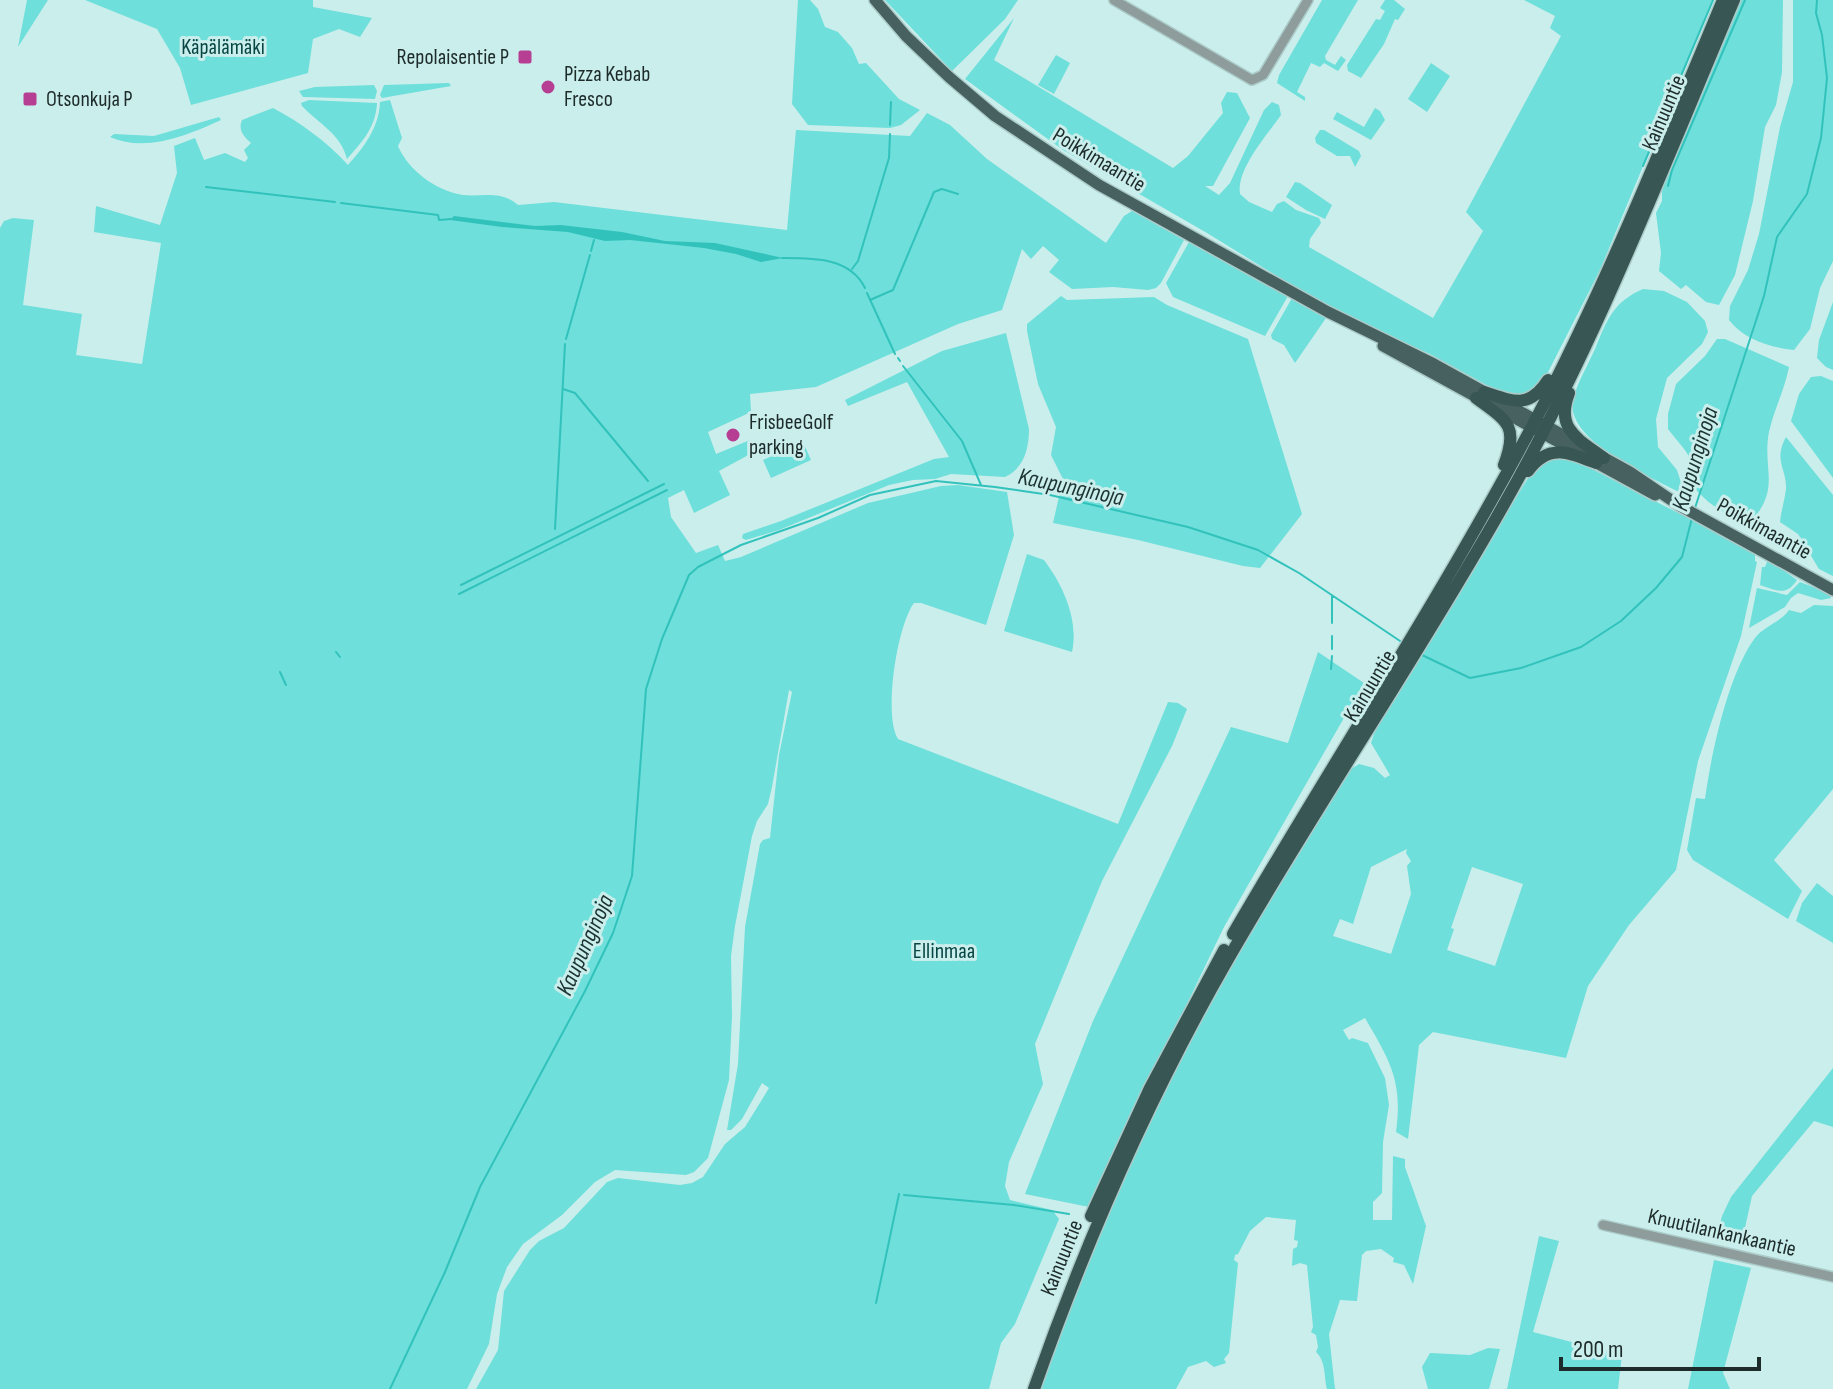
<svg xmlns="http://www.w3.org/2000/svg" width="1833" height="1389" font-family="'Sofia Sans Condensed',sans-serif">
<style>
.green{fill:#6edfda;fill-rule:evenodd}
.water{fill:#32c2bc}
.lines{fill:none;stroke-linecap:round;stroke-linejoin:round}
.stream{stroke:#32c2bc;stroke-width:2}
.tertiary-casing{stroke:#abcbc9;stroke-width:12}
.primary-casing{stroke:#abcbc9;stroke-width:14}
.trunk-casing{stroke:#abcbc9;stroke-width:15}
.tertiary{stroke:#8e9d9b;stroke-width:9}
.primary{stroke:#46615f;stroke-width:11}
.trunk{stroke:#385654;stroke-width:12}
.poi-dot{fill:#b63e93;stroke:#caeeec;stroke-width:3}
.labels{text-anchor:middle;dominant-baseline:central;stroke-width:6;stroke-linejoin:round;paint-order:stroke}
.park-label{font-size:22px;fill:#074644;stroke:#caeeec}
.poi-label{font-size:22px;fill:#1d2b2a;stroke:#caeeec;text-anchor:start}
.street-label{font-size:22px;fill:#1d2b2a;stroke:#caeeec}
.water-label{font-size:24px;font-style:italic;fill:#1c3332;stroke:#caeeec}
</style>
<rect width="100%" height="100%" fill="#caeeec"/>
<!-- green -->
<path class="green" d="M27 0H48L18 47Z
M85 0H313V7L372 18 360 37 339 29 313 39 308 73 191 105 180 68 157 29Z
M798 0H810L818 9 825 27 838 32 852 48 859 64 866 63 899 99 920 110 901 125 890 128 808 125 792 104Z
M885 0H1018L1005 19 952 71Z
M1322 0H1358L1325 56 1326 60 1335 65 1341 56 1346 60 1338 71 1324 63 1320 67 1311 63 1297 92 1305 97V101L1277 83 1279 75Z
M1385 0H1394L1405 9 1398 20 1395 19 1384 44 1361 78 1348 71 1347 65 1376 19 1380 20 1385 11 1380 8Z
M1524 0H1712L1600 270 1542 384 1529 396 1503 394 1430 354 1360 324 1298 289 1207 233 1063 150 965 79 1014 18 994 60 1173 168 1188 156 1223 113 1221 103 1227 92 1237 93 1250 118 1213 186H1205L1219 195 1230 183 1264 110 1272 102 1279 105 1281 115C1268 134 1236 169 1240 194L1249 202 1272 212 1277 204 1284 201 1296 210 1319 218 1321 223 1310 239 1309 247 1433 318 1483 231 1466 212 1561 36 1550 28 1555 16Z
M1738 0H1783L1782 72 1776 105 1765 127 1753 201 1735 275 1719 305 1706 302 1686 285 1681 289 1659 271 1661 253 1656 213 1662 201V191L1671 161Z
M1793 0H1833V261L1820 288 1810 329 1794 350C1769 347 1745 340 1729 320L1730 306 1748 270 1759 234 1780 127 1793 82Z
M1056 55 1070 63 1054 94 1038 85Z
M1431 63 1450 76 1427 112 1408 99Z
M449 83 451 86 382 98 380 95 384 85Z
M374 85 377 91 375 99 303 97 299 91 315 87Z
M309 100 377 103C376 127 362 142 347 159 341 134 319 124 302 106L301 103Z
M390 100 402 138 398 146C408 170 436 191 463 195 483 197 501 190 518 205L554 202 787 230 796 130 910 136 927 113 950 125 987 159 1106 243 1124 216 1132 211 1184 240 1161 283 1156 288 1148 290 1113 287 1072 289 1049 272 1059 260 1043 246 1031 259 1022 249 1002 310 958 324 816 387 750 394 751 412 708 432 716 454 750 440 752 453 719 471 730 495 694 513 684 490 668 498 671 517 696 553 718 545 725 561 741 557 868 503 941 486 958 485 1007 492 1014 535 986 625 921 603H914C897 625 883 716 898 739L1118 824 1168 702 1178 703 1187 709 1172 746 1102 881 1035 1044 1043 1084 1009 1162 1005 1186 1010 1200 1052 1210 1059 1219 1015 1324 1001 1343 989 1389H476L498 1350 504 1291 530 1250 539 1241 564 1228 607 1182 618 1178 680 1185 692 1183 703 1177 725 1144 745 1127 769 1088 762 1083 742 1119 731 1130H727L738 1064 745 927 760 844 763 840 770 838 779 755 792 692 789 690 772 787 768 804 757 821 752 836 735 926 731 956 732 1016 729 1080 708 1158 694 1172 686 1175 615 1170 595 1182 562 1215 523 1244 507 1267 497 1294 489 1344 467 1389H0V228L4 221 13 218 34 220 23 305 82 314 76 355 142 364 161 243 94 232 96 206 160 225 177 173 174 146 195 138 204 160 225 153 245 162 248 158 244 150 251 143C243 136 238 130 242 120L273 108C301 123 326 141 348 165 364 147 379 128 380 102Z
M1375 108 1380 111 1385 120 1371 140 1333 119 1337 112 1364 127Z
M219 117 221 120C188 135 146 153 110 137L114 134 154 136Z
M1320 130H1324L1359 151 1361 156 1355 167 1350 156H1337L1316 143 1315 138Z
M1295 182 1300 183 1332 205 1325 219 1306 210 1286 197Z
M1189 242 1288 296 1265 336 1173 297 1166 283Z
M1643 289 1664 291 1687 302 1705 321 1708 332 1702 344 1667 378 1656 419 1658 447 1677 470 1685 495C1655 479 1564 441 1573 400 1577 383 1588 365 1595 349 1607 320 1613 302 1643 289Z
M1061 296 1067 300 1154 297 1167 305 1248 339 1302 514 1260 568 1243 566 1138 540 1053 523 1063 479 1051 455 1056 427 1038 384 1027 331V324Z
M1292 298 1326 318 1295 363 1284 345 1272 339 1271 335Z
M1833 302V370L1826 367 1817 358 1819 340Z
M1006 333 1029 429C1029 449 1024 468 1005 477L951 474 935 479 913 480 889 485 779 530 746 540 742 538 743 534 781 521 934 459 949 457 907 382 848 406 845 400 942 351Z
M1717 339H1725L1789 367C1785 389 1774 409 1769 432 1762 468 1781 488 1752 520 1728 517 1713 508 1696 490 1695 456 1688 455 1668 429V414L1676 384 1705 356Z
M1821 376 1833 381V478L1791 421 1799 394 1811 377Z
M1786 437 1833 495V576L1819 569 1798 534 1780 522C1781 511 1785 499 1786 489 1787 469 1773 461 1786 437Z
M803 442 811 460 771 478 763 460Z
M1552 456 1580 463 1755 552V561L1757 562 1741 636 1698 761 1676 870 1629 925 1588 986 1566 1058 1433 1032 1419 1045 1408 1139 1396 1132C1403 1081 1390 1061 1365 1018L1343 1030 1349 1040 1352 1038 1368 1043 1385 1078 1389 1105 1383 1142 1382 1193 1373 1202V1220H1392L1393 1156 1405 1159V1167L1426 1226 1413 1284 1404 1265 1393 1262 1394 1258 1381 1249 1366 1251 1362 1255 1357 1301 1340 1300 1329 1334 1335 1389H1327C1324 1377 1326 1361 1316 1352L1318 1347 1316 1335 1311 1332 1313 1327 1307 1265 1300 1263 1292 1266 1293 1249 1297 1247 1298 1241 1294 1240 1296 1220 1266 1217 1250 1231 1238 1254 1235 1255 1234 1260 1238 1263 1229 1353 1224 1359 1226 1363 1214 1367 1206 1361 1188 1367 1176 1389H1040C1074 1293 1110 1197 1155 1106 1212 992 1280 882 1346 772L1359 764 1374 768 1385 778 1390 775 1371 743 1379 719 1530 475ZM1407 849 1406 853 1411 861 1407 866 1411 894 1391 954 1333 936 1340 919 1353 924 1371 867ZM1472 867 1523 884 1495 966 1447 950 1454 929 1451 928Z
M1027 554 1044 560C1063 585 1079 620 1072 652L1004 631Z
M1764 556 1797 580C1786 597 1776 590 1760 585L1762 567H1765L1767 562Z
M1800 582 1829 593 1831 598 1821 600 1798 593 1791 598 1785 607 1749 628 1757 588 1787 595Z
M1814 605 1833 606V789L1774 860 1802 891 1788 919 1693 860 1687 850 1696 798 1705 799C1711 755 1728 674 1755 638 1764 626 1781 622 1789 610L1801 613Z
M1318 652 1364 683 1224 927 1089 1207 1025 1194 1093 1021 1231 727 1288 743Z
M1817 883 1833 896V943L1796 921 1802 903Z
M1833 1068V1127L1814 1121 1752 1196 1741 1246 1716 1239 1722 1216 1731 1197Z
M1539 1236 1559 1241 1533 1332 1622 1355 1618 1389H1507Z
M1714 1260 1751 1268 1723 1373 1730 1389H1688Z
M1488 1348 1500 1349 1489 1389H1428L1422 1367 1430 1353 1470 1355Z"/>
<!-- water -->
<path class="water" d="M454 216 535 226 561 225 622 232 665 241 715 243 783 258 761 262 736 254 704 248 630 240 605 241 568 232 502 227 450 220Z"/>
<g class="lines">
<!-- stream -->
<path class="stream" d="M890 125 891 102
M1643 166 1713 0
M1668 186 1672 170 1745 0
M206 187 335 202
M341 203 438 215 439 220 451 219
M591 251 594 240
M782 258C812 258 850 257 865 288
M852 269 858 261 889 158 890 134
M867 293 895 354
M870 300 893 290 934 192 942 189 958 194
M566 339 590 255
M898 358 900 361
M903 366 962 441 981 485
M563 389 575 393 648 481
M1695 508 1764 296 1777 237 1807 194 1821 138 1827 78 1822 35 1816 13 1817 0
M555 529 565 344
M461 585 664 484
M459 594 667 490
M1332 623V596
M1332 649V636
M336 652 340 657
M1422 655 1470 678 1521 668 1581 647 1621 621 1656 588 1682 557 1692 518
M1331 669 1332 656
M280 672 286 685
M904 1195 1014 1205 1069 1214
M876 1303 899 1194
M390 1389 445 1272 480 1187 585 991 613 933 632 876 646 689 662 639 689 575 698 567 741 545 818 518 870 495 936 481 995 487 1050 495 1188 527 1258 550 1299 573 1403 643"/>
<!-- tertiary casing -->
<g class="tertiary-casing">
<path id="tertiary" d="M1114 0 1252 80 1263 75 1308 0
M1603 1225 1833 1277"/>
</g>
<!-- primary casing -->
<g class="primary-casing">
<path id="primary" d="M875 0 906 36 949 77 995 116 1099 185 1328 312 1434 364 1630 472 1680 506 1833 590
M1383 346 1655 495"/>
</g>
<!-- trunk casing -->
<g class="trunk-casing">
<path id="trunk" d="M1484 392C1512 401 1529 410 1548 380
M1569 393C1555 429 1578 439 1604 458
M1476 398C1507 421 1519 425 1504 465
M1528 471C1548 443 1568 452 1596 463
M1233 934C1333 762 1443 595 1536 419 1607 283 1664 141 1723 0
M1091 1216 1150 1088 1224 950
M1034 1389C1086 1241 1149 1097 1227 961 1315 807 1416 660 1503 506 1595 345 1662 170 1734 0"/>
</g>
<!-- tertiary -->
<use href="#tertiary" class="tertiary"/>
<!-- primary -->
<use href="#primary" class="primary"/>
<!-- trunk -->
<use href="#trunk" class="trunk"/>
</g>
<!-- markers -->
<g class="poi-dot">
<rect x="517" y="49" width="16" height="16" rx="4"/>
<circle cx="548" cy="87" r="8"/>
<rect x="22" y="91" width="16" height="16" rx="4"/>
<circle cx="733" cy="435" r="8"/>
</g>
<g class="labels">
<!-- park labels -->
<g class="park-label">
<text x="223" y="47">Käpälämäki</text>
<text x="944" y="951">Ellinmaa</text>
</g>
<!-- poi labels -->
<g class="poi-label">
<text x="509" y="57" text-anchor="end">Repolaisentie P</text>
<text x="564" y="74">Pizza Kebab<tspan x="564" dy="25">Fresco</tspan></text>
<text x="46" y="99">Otsonkuja P</text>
<text x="749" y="422">FrisbeeGolf<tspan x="749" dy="25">parking</tspan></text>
</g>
<!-- street labels -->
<g class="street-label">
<text transform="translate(1664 113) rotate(-67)">Kainuuntie</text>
<text transform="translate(1099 160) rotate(31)">Poikkimaantie</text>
<text transform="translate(1764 529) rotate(29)">Poikkimaantie</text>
<text transform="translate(1370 686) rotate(-59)">Kainuuntie</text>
<text transform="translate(1722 1233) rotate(13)">Knuutilankankaantie</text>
<text transform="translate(1062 1258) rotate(-68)">Kainuuntie</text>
</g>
<!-- water labels -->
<g class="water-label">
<text transform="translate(1695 459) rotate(-73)">Kaupunginoja</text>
<text transform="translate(1071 487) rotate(12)">Kaupunginoja</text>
<text transform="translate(585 945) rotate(-66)">Kaupunginoja</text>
</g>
</g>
<!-- scale -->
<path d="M1561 1357v12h198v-12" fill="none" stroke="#1d2b2a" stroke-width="4"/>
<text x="1573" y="1357" font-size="24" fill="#1d2b2a" stroke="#caeeec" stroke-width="6" paint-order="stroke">200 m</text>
</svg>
